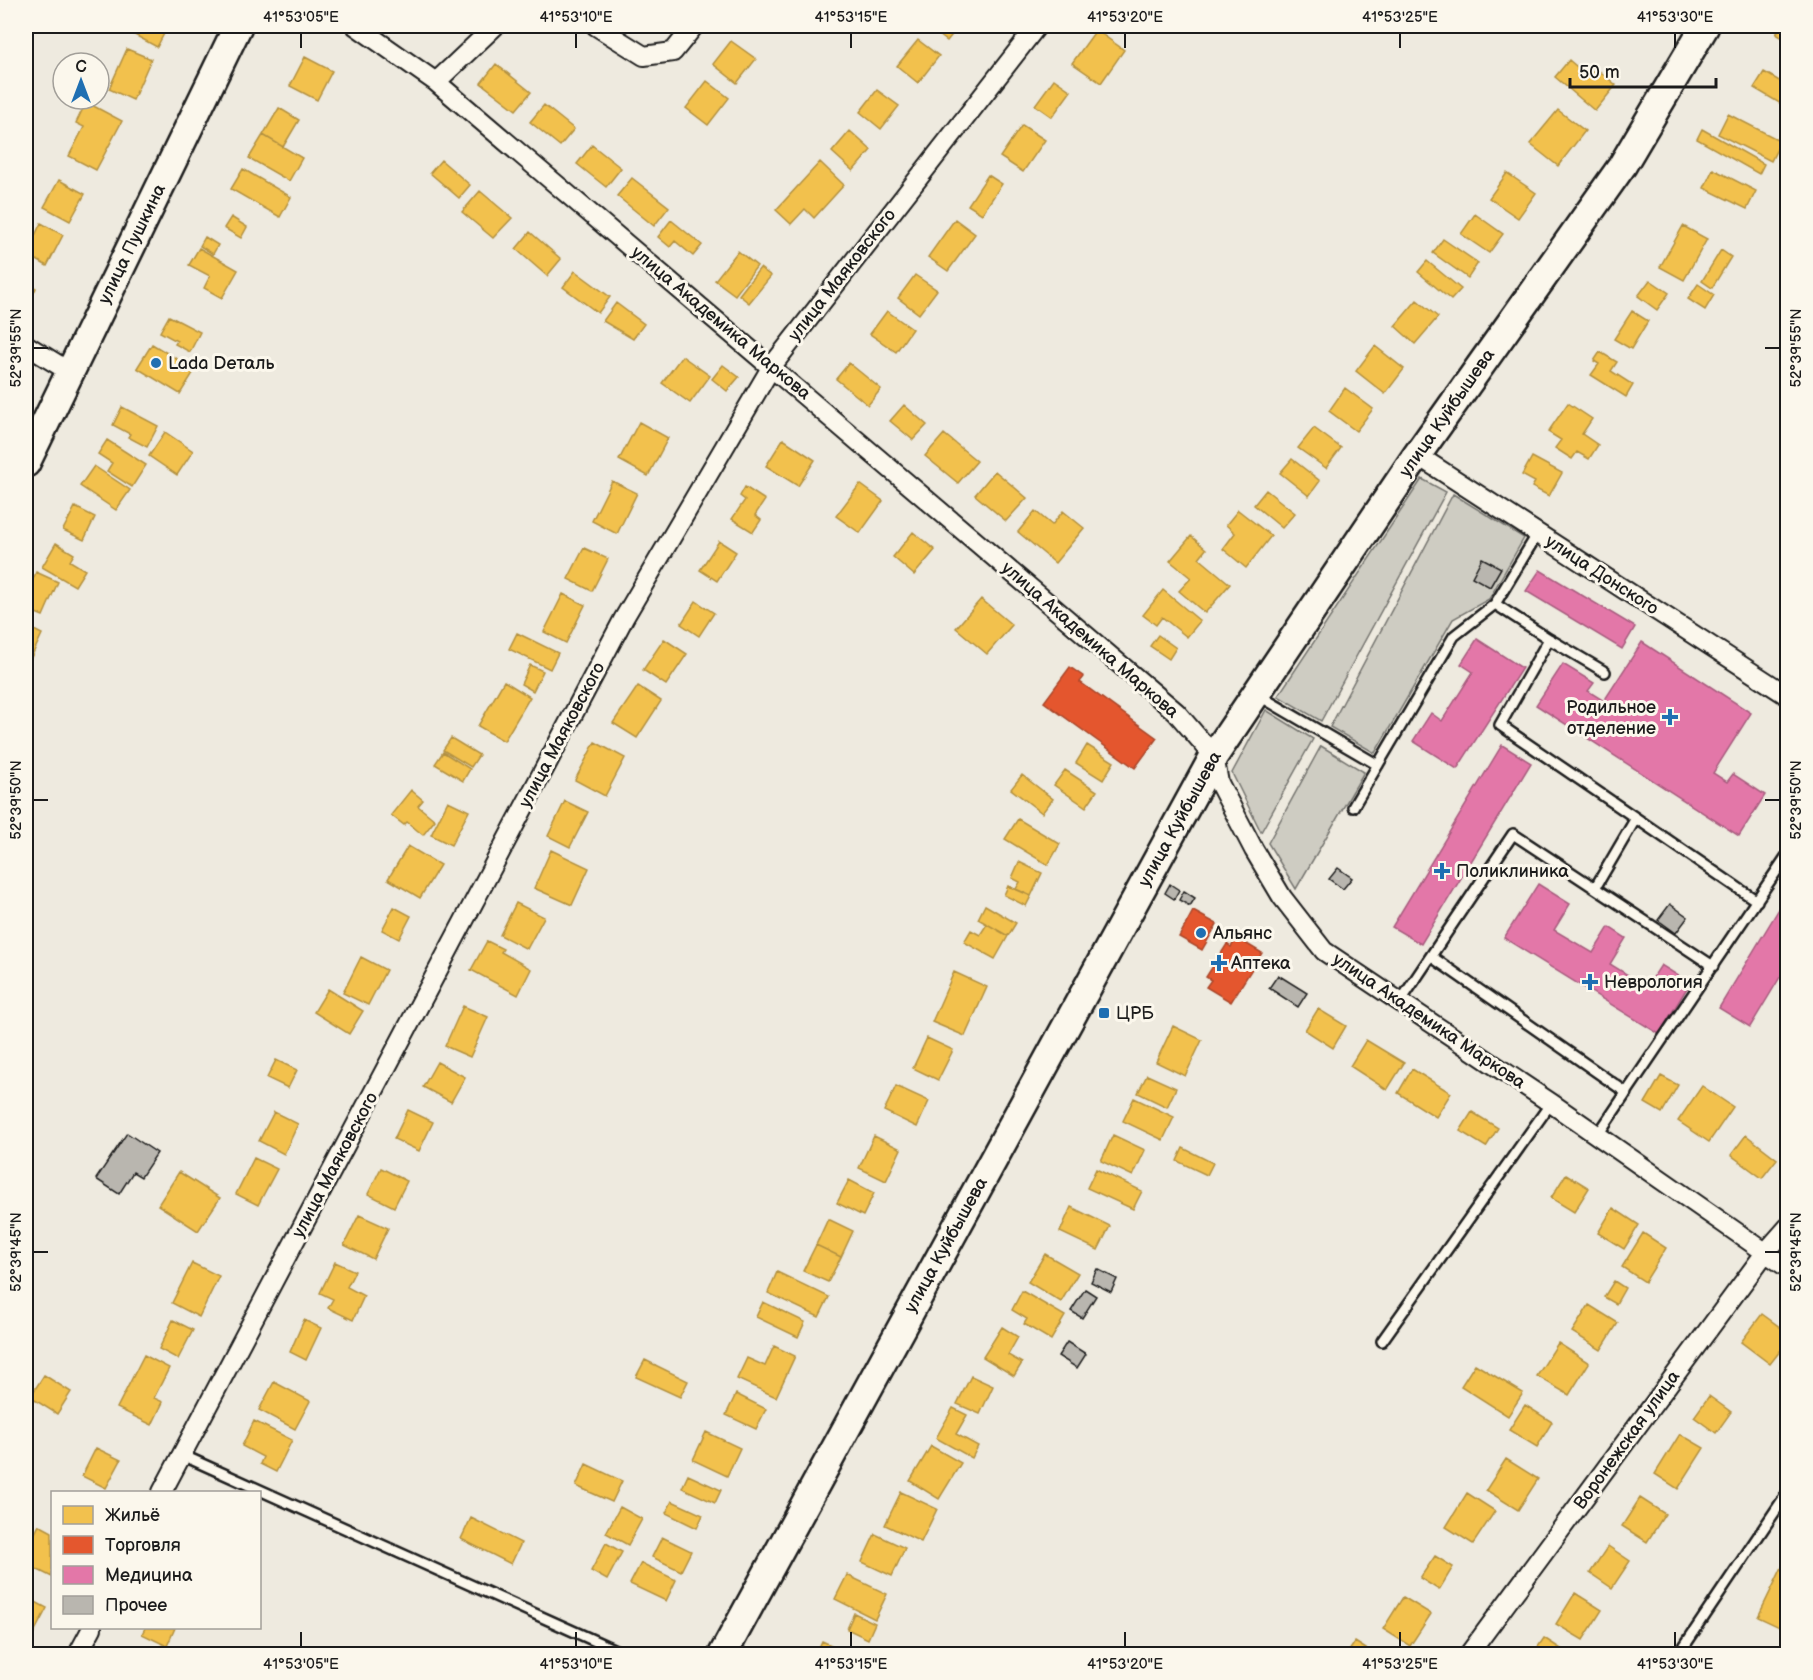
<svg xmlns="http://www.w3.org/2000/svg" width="1813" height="1680" font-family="'Balsamiq Sans',sans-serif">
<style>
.green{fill:#ceccc2;stroke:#75746f;stroke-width:1.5}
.homes{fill:#f2c14e;stroke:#b2903f;stroke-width:1.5}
.shops{fill:#e4572e;stroke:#a84529;stroke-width:1.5}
.health{fill:#e377a8;stroke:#a75c7e;stroke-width:1.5}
.building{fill:#b9b6af;stroke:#1c1c1c;stroke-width:1.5}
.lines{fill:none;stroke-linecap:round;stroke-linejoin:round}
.lane-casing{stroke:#1c1c1c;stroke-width:14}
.street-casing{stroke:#1c1c1c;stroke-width:22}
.secondary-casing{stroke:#1c1c1c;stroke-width:32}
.lane{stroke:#fbf7ec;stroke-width:9}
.street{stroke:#fbf7ec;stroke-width:18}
.secondary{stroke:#fbf7ec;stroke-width:27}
.ticks{fill:none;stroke:#1c1c1c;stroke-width:2}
.poi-dot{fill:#1f6fb2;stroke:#fbf7ec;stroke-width:2}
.labels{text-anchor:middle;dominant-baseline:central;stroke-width:6;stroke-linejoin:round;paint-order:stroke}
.street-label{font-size:18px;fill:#1c1c1c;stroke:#fbf7ec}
.poi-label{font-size:18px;fill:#1c1c1c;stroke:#fbf7ec;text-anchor:start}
.neatline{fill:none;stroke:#1c1c1c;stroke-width:2}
.ticks-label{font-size:15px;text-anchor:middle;fill:#1c1c1c}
</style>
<rect width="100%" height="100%" fill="#eeeadf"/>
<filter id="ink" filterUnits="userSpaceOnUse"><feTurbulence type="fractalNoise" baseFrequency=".0167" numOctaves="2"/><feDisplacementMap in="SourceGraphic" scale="12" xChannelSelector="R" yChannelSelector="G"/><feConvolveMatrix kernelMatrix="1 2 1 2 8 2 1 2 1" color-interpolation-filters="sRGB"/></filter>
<g filter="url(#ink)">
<!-- green -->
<path class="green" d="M1422 479 1446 492 1321 721 1278 696Z
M1453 494 1524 538 1489 599 1453 619 1375 753 1330 727Z
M1266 710 1313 739 1261 832 1232 773Z
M1321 746 1364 772 1296 889 1268 843Z"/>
<!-- homes -->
<path class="homes" d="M133 26H168L157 47 129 32Z
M927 26H959L947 41Z
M1781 26H1788V41L1776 34Z
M1096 30 1124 50 1101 83 1072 63Z
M918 40 939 56 918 83 897 66Z
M731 41 756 59 737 83 713 64Z
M127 49 151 59 133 100 109 89Z
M305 57 332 71 317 100 290 86Z
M1569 60 1589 77 1596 68 1616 85 1595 111 1555 77Z
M496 64 531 92 516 110 481 83Z
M1764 72 1788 86V108L1754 88Z
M1054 79 1071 91 1052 117 1035 105Z
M707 81 729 98 708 125 686 108Z
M877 90 899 106 881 129 860 112Z
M86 102 122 121 96 170 69 156 84 127 76 123Z
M544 105 574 129 560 146 530 122Z
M279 108 299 120 283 147 263 135Z
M1558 110 1585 131 1558 166 1530 144Z
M1728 114 1781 141 1771 161 1718 134Z
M1022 125 1045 140 1023 172 1000 157Z
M1702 129 1764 164 1759 174 1697 139Z
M850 131 871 150 853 171 832 152Z
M263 135 302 158 289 181 249 158Z
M592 145 621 168 606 187 577 164Z
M441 160 470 185 459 198 430 173Z
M820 162 844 185 814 218 805 209 791 224 776 210Z
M243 169 291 197 280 217 231 189Z
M1713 169 1756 191 1747 209 1704 188Z
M1507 173 1536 193 1518 218 1489 198Z
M988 175 1002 184 982 214 968 205Z
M632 178 669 207 654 226 617 196Z
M59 180 85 194 70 221 44 207Z
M480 191 512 218 493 238 462 212Z
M1475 214 1503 234 1489 253 1461 234Z
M231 217 247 227 241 238 224 228Z
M955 219 975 234 948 271 928 257Z
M671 220 702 245 693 256 675 241 670 247 658 237Z
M41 223 63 235 47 266 26 254Z
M1683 226 1707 239 1684 280 1660 267Z
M530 232 561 259 547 276 516 249Z
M205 237 218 245 213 254 200 246Z
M1443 239 1478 263 1468 278 1433 253Z
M199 248 238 270 222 298 204 288 210 276 189 265Z
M1721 250 1731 257 1712 288 1702 281Z
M738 251 757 266 735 295 715 280Z
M1427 261 1461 289 1451 300 1418 272Z
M760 268 771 276 749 303 739 295Z
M575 271 610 297 598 313 563 287Z
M915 275 937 290 919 314 898 298Z
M1650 280 1669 293 1657 310 1638 296Z
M26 283 36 288 26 310Z
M1698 284 1714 295 1705 310 1688 299Z
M1417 300 1438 317 1415 344 1395 326Z
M616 303 644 324 633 339 603 321Z
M887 311 912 329 896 352 870 334Z
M1632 311 1648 321 1631 349 1614 339Z
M169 316 200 332 190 352 175 344 177 341 160 332Z
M152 344 195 370 180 394 137 368Z
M1375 346 1404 369 1385 394 1356 371Z
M1600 352 1617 362 1611 371 1633 385 1626 397 1591 375 1599 364 1594 361Z
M682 356 710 376 690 403 662 383Z
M849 363 881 389 868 405 836 379Z
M723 365 739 377 727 391 712 379Z
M1345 388 1373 409 1356 431 1329 411Z
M1568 403 1592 419 1582 434 1598 445 1589 459 1577 452 1572 459 1555 448 1561 440 1548 432Z
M904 405 927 425 913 440 890 421Z
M122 407 158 426 147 447 128 437 130 434 113 425Z
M639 422 668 438 648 476 619 460Z
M1314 428 1341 448 1326 468 1298 448Z
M165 432 193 451 177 475 149 456Z
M944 434 977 461 958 483 925 456Z
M783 439 815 460 798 486 766 466Z
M107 440 146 465 132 487 107 471 112 463 98 454Z
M1532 457 1562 473 1549 496 1532 487 1535 482 1522 475Z
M1292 459 1320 481 1309 496 1280 473Z
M94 466 130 490 116 510 80 486Z
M995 471 1027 498 1006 521 975 495Z
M612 481 637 493 617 534 592 521Z
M860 484 883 501 860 533 836 516Z
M745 487 765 500 755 515 761 520 753 532 732 519 745 500 740 496Z
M1266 490 1295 513 1282 528 1254 505Z
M75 507 95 517 84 540 63 530Z
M1238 510 1271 536 1246 568 1223 549 1235 533 1226 525Z
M1035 511 1052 525 1063 511 1084 528 1055 563 1018 532Z
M913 532 935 550 914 575 893 557Z
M1191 536 1206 549 1199 558 1230 584 1205 613 1179 591 1191 578 1170 561Z
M719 541 736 552 717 581 700 570Z
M56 543 74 554 70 561 85 570 75 586 42 567Z
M584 548 608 559 592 591 568 579Z
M36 572 58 582 43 616 26 609V596Z
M1163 590 1200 621 1187 637 1162 617 1156 625 1143 615Z
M563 594 585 605 566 643 544 632Z
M981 599 1012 625 987 654 956 628Z
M696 601 714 613 699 636 681 624Z
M26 626 42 634 28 664 26 663Z
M517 633 558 653 550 669 509 649Z
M1158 635 1176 648 1169 659 1150 646Z
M664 639 687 654 666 685 643 670Z
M530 665 543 671 533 691 521 684Z
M504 681 530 697 504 741 478 726Z
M638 686 661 701 637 738 613 723Z
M451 738 479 755 471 767 443 750Z
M595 742 625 758 605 796 575 780Z
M1087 745 1114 762 1103 780 1076 763Z
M443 752 470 769 463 781 435 764Z
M1065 770 1097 791 1086 807 1054 785Z
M1022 775 1053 799 1042 813 1011 789Z
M411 790 423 800 418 806 435 820 423 835 407 822 404 825 391 815Z
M448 801 469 811 451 845 431 835Z
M565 801 588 812 570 847 548 836Z
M1018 819 1060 844 1048 865 1005 839Z
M408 846 440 865 420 898 388 879Z
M551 850 589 868 572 905 534 888Z
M1019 862 1042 873 1031 896 1016 889 1020 882 1012 878Z
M1008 886 1031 896 1026 906 1004 895Z
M516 903 544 917 527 949 500 935Z
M985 905 1016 923 1008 936 978 919Z
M394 907 411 916 399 939 382 930Z
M987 924 1008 936 995 959 964 942 971 930 980 935Z
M487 941 503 949 501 952 531 969 518 995 471 970Z
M361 957 386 970 368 1005 343 993Z
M954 972 987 987 965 1036 932 1022Z
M328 989 363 1011 349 1034 314 1012Z
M463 1006 488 1017 470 1057 445 1046Z
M1318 1009 1346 1026 1333 1048 1305 1030Z
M1173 1026 1202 1040 1185 1076 1156 1062Z
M927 1038 953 1050 938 1080 913 1068Z
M1366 1040 1404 1063 1387 1090 1350 1066Z
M276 1060 297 1070 288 1088 267 1078Z
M437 1062 465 1077 451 1102 423 1087Z
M1412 1069 1451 1093 1436 1117 1398 1093Z
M1147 1075 1176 1088 1167 1107 1138 1093Z
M1661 1076 1678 1085 1662 1113 1645 1103Z
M896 1086 929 1101 917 1127 884 1111Z
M1702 1086 1733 1107 1709 1142 1678 1121Z
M1134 1098 1174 1117 1163 1140 1123 1121Z
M408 1110 433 1122 419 1151 394 1139Z
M274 1112 298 1124 284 1154 259 1141Z
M1472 1112 1498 1128 1486 1147 1460 1131Z
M1113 1135 1145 1150 1133 1176 1101 1161Z
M1746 1135 1777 1159 1762 1178 1731 1155Z
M874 1136 901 1149 886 1181 859 1168Z
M1183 1148 1213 1163 1207 1175 1177 1161Z
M254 1158 277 1169 258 1205 236 1194Z
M381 1168 407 1181 394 1207 368 1194Z
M1096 1169 1142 1191 1133 1209 1087 1188Z
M179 1172 220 1198 198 1231 158 1205Z
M1566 1174 1589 1188 1574 1212 1551 1198Z
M849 1180 874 1193 863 1216 837 1203Z
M1071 1207 1110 1226 1098 1250 1060 1232Z
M1613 1208 1639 1225 1624 1249 1598 1233Z
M359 1215 388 1228 373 1259 344 1245Z
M828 1219 853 1231 841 1257 816 1245Z
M1643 1233 1666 1248 1645 1282 1622 1267Z
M816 1245 841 1257 828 1282 803 1271Z
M1045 1254 1078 1273 1061 1302 1028 1282Z
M335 1262 355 1271 347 1287 364 1296 353 1320 328 1308 333 1299 320 1293Z
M192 1263 219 1276 199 1317 172 1303Z
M777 1272 829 1297 819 1317 768 1293Z
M1614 1281 1625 1288 1616 1304 1604 1297Z
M1022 1291 1065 1316 1051 1340 1024 1324 1027 1319 1012 1310Z
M763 1302 805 1322 798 1337 756 1317Z
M1589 1305 1618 1323 1601 1350 1572 1332Z
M1762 1314 1788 1333V1341L1770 1364 1741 1342Z
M173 1320 193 1330 178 1359 159 1349Z
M304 1320 321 1328 306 1360 290 1352Z
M1002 1327 1018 1337 1008 1355 1022 1363 1014 1376 983 1357Z
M1558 1343 1589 1363 1569 1395 1537 1376Z
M774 1346 795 1356 776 1397 737 1379 747 1358 765 1366Z
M144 1355 169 1368 154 1398 163 1402 152 1425 117 1408Z
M645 1360 688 1381 680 1397 636 1377Z
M1475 1364 1523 1393 1508 1416 1461 1386Z
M44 1375 71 1392 57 1414 30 1397Z
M971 1376 993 1386 980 1414 957 1404Z
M274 1382 310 1401 295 1429 259 1410Z
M736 1394 766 1409 756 1429 726 1415Z
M1709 1396 1731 1412 1716 1433 1694 1417Z
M1525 1405 1552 1422 1537 1447 1509 1430Z
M953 1408 967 1415 956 1434 978 1446 972 1458 936 1438Z
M254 1421 292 1440 276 1472 260 1464 263 1457 242 1446Z
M706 1432 740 1448 727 1476 693 1460Z
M1680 1434 1704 1448 1678 1489 1655 1474Z
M931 1446 961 1463 939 1499 910 1481Z
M96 1448 121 1460 106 1488 82 1476Z
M1506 1459 1538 1479 1518 1510 1486 1490Z
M586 1464 622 1481 612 1502 576 1486Z
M688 1475 721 1490 715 1503 682 1488Z
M901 1492 937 1509 921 1542 885 1525Z
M1467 1493 1495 1511 1473 1544 1446 1527Z
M1640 1498 1665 1514 1647 1542 1622 1526Z
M672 1501 703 1515 697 1528 666 1513Z
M620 1507 642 1519 628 1545 606 1533Z
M471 1518 521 1543 511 1564 461 1539Z
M39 1525 52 1532V1577L26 1564V1551Z
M875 1534 905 1548 892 1576 862 1562Z
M662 1537 691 1551 681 1571 652 1557Z
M606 1543 622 1552 607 1580 591 1571Z
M1608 1546 1630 1561 1612 1588 1590 1573Z
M1788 1555V1631L1758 1617Z
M1435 1556 1453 1567 1439 1590 1420 1578Z
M641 1563 676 1580 666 1601 630 1584Z
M847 1575 887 1594 875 1619 835 1599Z
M1575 1593 1602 1610 1583 1640 1556 1624Z
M26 1597 47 1608 29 1642 26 1640Z
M1403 1597 1431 1614 1410 1646 1383 1629Z
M854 1613 875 1623 868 1639 847 1629Z
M145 1628H175L167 1646 142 1634Z
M1544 1638 1569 1654H1533Z
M822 1641 851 1654H816Z
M1355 1642 1374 1654H1347Z"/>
<!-- shops -->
<path class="shops" d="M1070 667 1084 677 1080 682 1157 738 1135 768 1044 702Z
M1193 911 1217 924 1202 950 1179 937Z
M1237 938 1262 953 1231 1002 1206 987 1211 980 1206 977 1227 944 1231 947Z"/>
<!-- health -->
<path class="health" d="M1540 570 1635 627 1622 649 1526 591Z
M1477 639 1522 668 1457 769 1413 741 1431 713 1442 721 1473 672 1461 664Z
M1642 642 1751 713 1713 773 1727 782 1733 774 1765 795 1739 836 1536 705 1563 664 1594 683 1588 691 1604 701Z
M1502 745 1531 763 1421 944 1392 927Z
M1538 884 1570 904 1554 930 1593 953 1609 927 1626 938 1610 964 1647 987 1661 965 1690 983 1659 1034 1504 938Z
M1788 894V964L1750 1027 1719 1008Z"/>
<!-- building -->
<path class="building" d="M1482 558 1501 568 1490 587 1472 577Z
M1338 868 1352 878 1343 889 1329 879Z
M1170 884 1179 890 1174 899 1165 893Z
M1184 891 1195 898 1190 906 1179 900Z
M1670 904 1688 917 1676 933 1658 920Z
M1278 975 1307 993 1298 1007 1269 988Z
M127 1133 157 1153 141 1177 133 1172 119 1194 96 1179Z
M1097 1269 1117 1279 1111 1292 1091 1282Z
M1085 1289 1096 1296 1082 1318 1071 1311Z
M1067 1342 1086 1354 1077 1368 1058 1356Z"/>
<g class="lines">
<!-- lane casing -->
<g class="lane-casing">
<path id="lane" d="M1495 604 1549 639 1500 725 1757 901
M1549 639 1605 672
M1258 695 1378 765
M1353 807 1454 636 1495 604 1538 533
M1595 888 1636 818
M1432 957 1627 1093
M1400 1002 1513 834 1713 966
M1597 1136 1788 854
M1382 1341 1551 1103
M182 1455 624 1654
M1679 1654 1788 1492"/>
</g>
<!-- street casing -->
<g class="street-casing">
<path id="street" d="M356 26 436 82 1176 712 1214 756 1219 783 1254 850 1282 897 1324 951 1551 1103 1788 1268
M596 26 644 56 673 52 694 26
M436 82 495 26
M26 345 70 372
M1417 455 1788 696
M162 1492 624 618 772 366 1037 26
M78 1654 92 1628
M1469 1654 1765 1253 1788 1227"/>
</g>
<!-- secondary casing -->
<g class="secondary-casing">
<path id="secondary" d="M26 463 238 26
M723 1654 1214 756 1417 455 1622 166 1705 26"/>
</g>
<!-- lane -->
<use href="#lane" class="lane"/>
<!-- street -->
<use href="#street" class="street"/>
<!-- secondary -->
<use href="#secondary" class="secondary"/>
</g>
</g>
<!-- ticks -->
<path class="ticks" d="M301 33V48M576 33V48M851 33V48M1125 33V48M1400 33V48M1675 33V48M33 348H48M1765 348H1780M33 800H48M1765 800H1780M33 1252H48M1765 1252H1780M301 1632V1647M576 1632V1647M851 1632V1647M1125 1632V1647M1400 1632V1647M1675 1632V1647"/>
<!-- markers -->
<g class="poi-dot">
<circle cx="156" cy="363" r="6"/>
<path d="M1667 708h6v6h6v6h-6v6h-6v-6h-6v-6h6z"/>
<path d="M1439 862h6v6h6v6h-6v6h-6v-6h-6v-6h6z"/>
<circle cx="1201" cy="933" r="6"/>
<path d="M1216 954h6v6h6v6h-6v6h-6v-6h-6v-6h6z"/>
<path d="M1587 973h6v6h6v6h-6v6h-6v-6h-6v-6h6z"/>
<rect x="1098" y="1007" width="12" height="12" rx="3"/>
</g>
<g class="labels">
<!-- street labels -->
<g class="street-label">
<text transform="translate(132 244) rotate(-64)">улица Пушкина</text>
<text transform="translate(842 275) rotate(-52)">улица Маяковского</text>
<text transform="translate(721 323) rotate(40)">улица Академика Маркова</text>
<text transform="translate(1447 413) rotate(-55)">улица Куйбышева</text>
<text transform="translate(1602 575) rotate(33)">улица Донского</text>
<text transform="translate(1090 640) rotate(41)">улица Академика Маркова</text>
<text transform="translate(562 735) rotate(-62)">улица Маяковского</text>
<text transform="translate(1180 819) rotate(-61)">улица Куйбышева</text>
<text transform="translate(1429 1021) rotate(34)">улица Академика Маркова</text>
<text transform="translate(335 1165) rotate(-62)">улица Маяковского</text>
<text transform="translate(946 1245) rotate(-61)">улица Куйбышева</text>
<text transform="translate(1627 1440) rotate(-54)">Воронежская улица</text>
</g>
<!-- poi labels -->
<g class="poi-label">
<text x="168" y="363">Lada Dеталь</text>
<text x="1656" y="707" text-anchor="end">Родильное<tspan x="1656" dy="21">отделение</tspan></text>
<text x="1456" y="871">Поликлиника</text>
<text x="1213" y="933">Альянс</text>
<text x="1231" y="963">Аптека</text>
<text x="1604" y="982">Неврология</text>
<text x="1116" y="1013">ЦРБ</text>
</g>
</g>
<!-- margin -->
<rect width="1813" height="1680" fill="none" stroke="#fbf7ec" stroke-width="66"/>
<!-- legend -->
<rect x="51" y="1491" width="210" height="138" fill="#fbf7ec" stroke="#a29f99" stroke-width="1.5"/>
<rect x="63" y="1506" width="30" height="18" fill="#f2c14e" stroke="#a29f99" stroke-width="1.5"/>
<text x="105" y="1521" font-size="18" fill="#1c1c1c">Жильё</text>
<rect x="63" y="1536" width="30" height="18" fill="#e4572e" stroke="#a29f99" stroke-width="1.5"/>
<text x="105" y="1551" font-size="18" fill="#1c1c1c">Торговля</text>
<rect x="63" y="1566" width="30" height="18" fill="#e377a8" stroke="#a29f99" stroke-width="1.5"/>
<text x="105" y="1581" font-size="18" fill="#1c1c1c">Медицина</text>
<rect x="63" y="1596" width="30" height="18" fill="#b9b6af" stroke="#a29f99" stroke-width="1.5"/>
<text x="105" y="1611" font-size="18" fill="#1c1c1c">Прочее</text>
<!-- north arrow -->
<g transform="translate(81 81)"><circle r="28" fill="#fbf7ec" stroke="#a29f99" stroke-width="1.5"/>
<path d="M0-4.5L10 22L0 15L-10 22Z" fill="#1f6fb2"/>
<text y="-9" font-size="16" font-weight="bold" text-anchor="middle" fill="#1c1c1c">С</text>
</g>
<!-- scale -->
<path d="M1570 78v9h146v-9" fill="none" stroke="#1c1c1c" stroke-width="3"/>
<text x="1579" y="78" font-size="18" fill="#1c1c1c" stroke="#fbf7ec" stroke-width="4.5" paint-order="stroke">50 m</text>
<rect x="33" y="33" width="1747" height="1614" class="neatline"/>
<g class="ticks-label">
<text x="301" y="22">41°53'05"E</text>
<text x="576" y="22">41°53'10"E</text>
<text x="851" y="22">41°53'15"E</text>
<text x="1125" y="22">41°53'20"E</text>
<text x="1400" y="22">41°53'25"E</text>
<text x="1675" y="22">41°53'30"E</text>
<text transform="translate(16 348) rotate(-90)" y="5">52°39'55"N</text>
<text transform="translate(1796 348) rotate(-90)" y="5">52°39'55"N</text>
<text transform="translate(16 800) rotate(-90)" y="5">52°39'50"N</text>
<text transform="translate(1796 800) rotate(-90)" y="5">52°39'50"N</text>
<text transform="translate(16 1252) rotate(-90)" y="5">52°39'45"N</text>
<text transform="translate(1796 1252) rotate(-90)" y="5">52°39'45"N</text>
<text x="301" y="1669">41°53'05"E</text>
<text x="576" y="1669">41°53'10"E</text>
<text x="851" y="1669">41°53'15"E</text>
<text x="1125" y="1669">41°53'20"E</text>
<text x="1400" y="1669">41°53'25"E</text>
<text x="1675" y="1669">41°53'30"E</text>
</g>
</svg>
